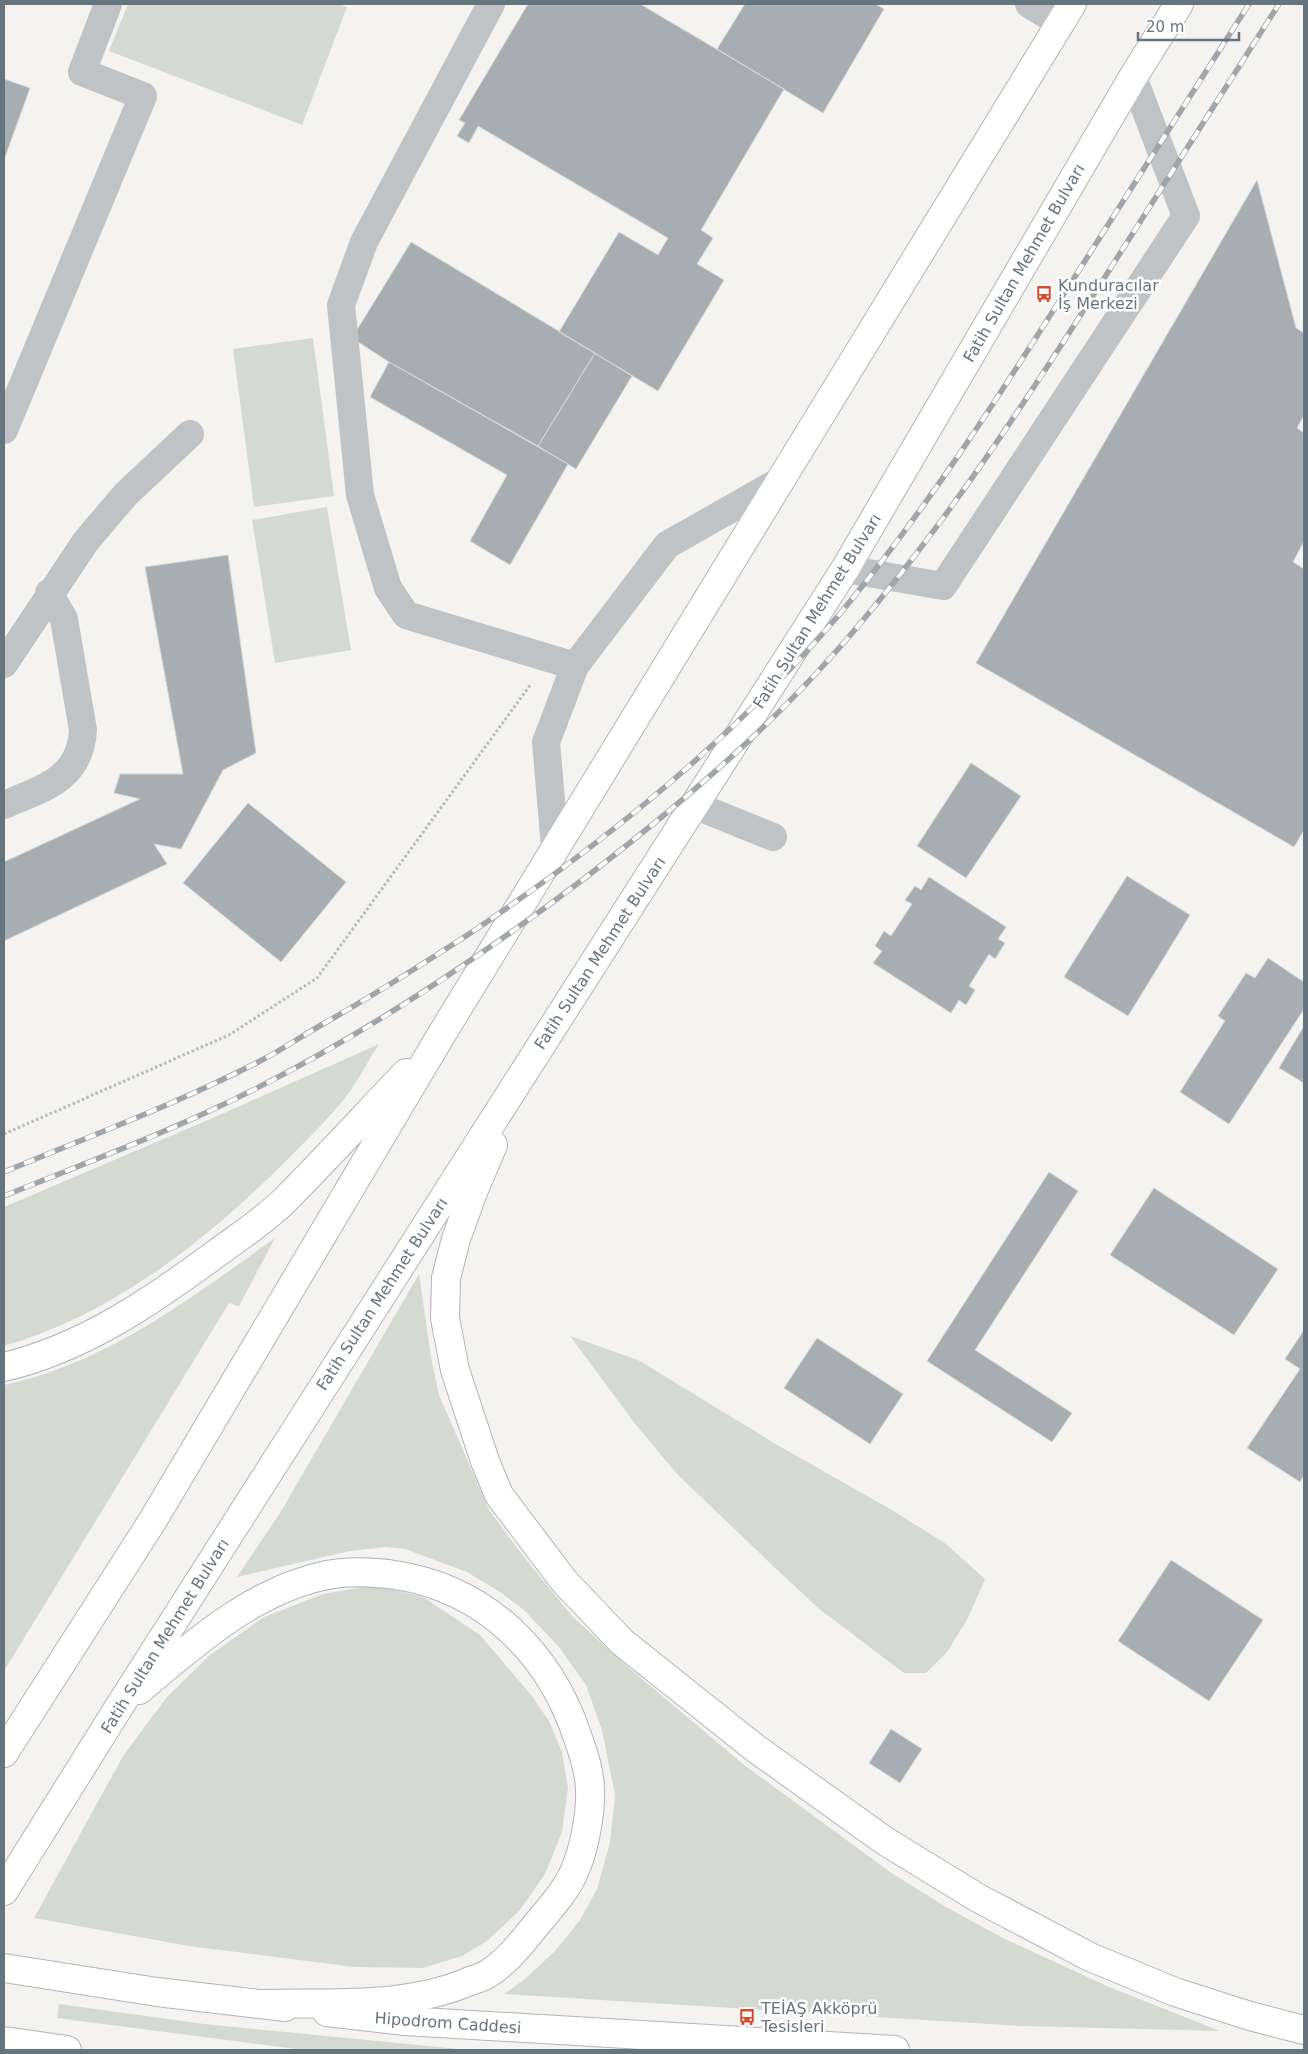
<svg xmlns="http://www.w3.org/2000/svg" width="1308" height="2054" font-family="'DejaVu Sans',sans-serif">
<style>
.green{fill:#d5dad1}
.building{fill:#a7aeb3;stroke:#d5d5d3}
.lines{fill:none;stroke-linecap:round;stroke-linejoin:round}
.major-casing{stroke:#b1b5b8;stroke-width:30}
.highway-casing{stroke:#b0b4b6;stroke-width:30}
.path{stroke:#b7babc;stroke-width:3;stroke-dasharray:2.5 2.5;stroke-linecap:butt}
.minor{stroke:#bfc3c6;stroke-width:28}
.major{stroke:#fff;stroke-width:28}
.highway{stroke:#fff;stroke-width:28}
.rail-casing{stroke:#9fa5a9;stroke-width:5.5}
.rail{stroke:#fff;stroke-width:4;stroke-dasharray:11;stroke-linecap:butt}
.labels{text-anchor:middle;dominant-baseline:central;stroke-width:5;stroke-linejoin:round;paint-order:stroke}
.street-label{font-size:16px;fill:#65757f;stroke:#fff}
.poi-label{font-size:16px;fill:#65757f;stroke:#fff;text-anchor:start}
</style>
<rect width="100%" height="100%" fill="#f4f3f0"/>
<!-- green -->
<path class="green" d="M128 4H338L347 7 302 125 109 51Z
M313 338 334 496 254 507 233 349Z
M327 507 351 650 275 663 252 520Z
M379 1044C369 1059 361 1075 351 1090 333 1115 309 1137 287 1160 207 1240 114 1314 4 1346V1207L222 1114Z
M275 1238 239 1306 229 1303 4 1671V1385C107 1363 191 1298 275 1238Z
M419 1274 431 1357 439 1395 489 1510 527 1561 573 1617 629 1668 743 1764 890 1872 946 1907 1003 1938 1109 1987 1220 2031 1021 2026 504 1994 525 1979 555 1951 580 1920 597 1889 610 1842 615 1795 602 1730 586 1685 559 1647 524 1610 500 1592 467 1572 405 1549 385 1547 350 1551 237 1577 280 1513Z
M570 1336 638 1360 779 1446 892 1510 946 1544 985 1579 968 1618 947 1652 926 1673H904L818 1608 772 1565 676 1473 636 1425Z
M374 1585 423 1597 480 1635 532 1696 549 1721 562 1752 568 1788 562 1832 545 1874 520 1910 487 1941 462 1956 423 1968 354 1967 189 1946 34 1918 123 1756 167 1697 210 1655 264 1617 323 1594Z
M59 2004 204 2024 469 2050H304L57 2018Z"/>
<!-- building -->
<path class="building" d="M528 4H640L784 89 701 230 713 238 697 264 724 280 658 391 559 332 619 232 658 255 668 238 478 126 469 143 457 136 465 123 459 120Z
M745 4H875L884 9 823 113 717 49Z
M4 79 30 88 4 160Z
M1257 180 1296 328 1304 333V415L1297 428 1304 433V541L1293 562 1304 569V830L1294 847 976 663Z
M411 242 595 353 538 446 389 362 352 338Z
M595 353 632 376 576 469 538 446Z
M389 362 568 464 510 565 470 541 507 475 370 397Z
M228 555 256 753 223 770 181 849 154 844 167 864 4 941V862L140 799 114 793 120 774H183L145 567Z
M971 763 1021 796 966 878 917 846Z
M248 803 346 882 281 962 183 883Z
M1127 876 1190 915 1128 1016 1064 977Z
M929 877 1006 927 998 939 1005 943 995 959 989 954 969 986 975 990 966 1005 959 1000 951 1013 873 963 882 951 875 946 884 931 891 936 912 904 905 900 915 886 921 890Z
M1268 958 1304 982V1009L1229 1124 1180 1092 1225 1021 1218 1016 1246 973 1255 978Z
M1304 1026V1083L1279 1068Z
M1049 1172 1078 1191 975 1350 1072 1413 1052 1442 927 1361Z
M1154 1188 1278 1269 1234 1335 1110 1255Z
M1304 1330V1475L1300 1482 1247 1448 1300 1369 1285 1359Z
M817 1338 903 1394 870 1444 784 1388Z
M1171 1560 1263 1620 1209 1701 1118 1641Z
M891 1729 922 1749 900 1783 869 1763Z"/>
<g class="lines">
<!-- major casing -->
<g class="major-casing">
<path id="major" d="M4 1968 157 1992 285 2007
M327 2012 405 2021 895 2050
M4 2041 67 2050"/>
</g>
<!-- highway casing -->
<g class="highway-casing">
<path id="highway" d="M493 1145 473 1192 456 1239 446 1278 445 1318 455 1370 485 1461 499 1495 564 1581 622 1642 755 1748 885 1841 978 1898 1090 1957 1175 1992 1250 2016 1304 2030
M4 1367C84 1348 152 1301 217 1253 239 1237 263 1221 283 1202 325 1160 365 1116 406 1073
M139 1690C195 1643 253 1590 327 1575 349 1571 373 1572 395 1575 486 1589 550 1653 578 1738 584 1755 590 1773 590 1790 591 1813 584 1851 574 1872 566 1891 550 1908 537 1924 523 1941 508 1961 489 1973 484 1977 476 1979 470 1981 406 2009 329 2002 261 2004
M4 1753 153 1520 440 1037 1072 4
M4 1891 119 1707 845 569 1133 77 1179 4"/>
</g>
<!-- path -->
<path class="path" d="M4 1134 229 1035 317 978 531 684"/>
<!-- minor -->
<path class="minor" d="M491 4 364 242 341 305 360 495 388 588 406 615 575 666
M1029 4 1060 23
M4 430 143 96 82 72 108 4
M845 569 943 586 1186 216 1133 77
M4 664 86 541 126 494 190 434
M4 805C43 788 80 780 83 730L64 619 49 593
M694 805 773 837
M555 847 546 742 575 666 667 545 778 482"/>
<!-- major -->
<use href="#major" class="major"/>
<!-- highway -->
<use href="#highway" class="highway"/>
<!-- rail casing -->
<g class="rail-casing">
<path id="rail" d="M4 1172C90 1136 179 1103 262 1060 283 1049 302 1036 323 1024 374 995 423 964 472 932 608 840 737 736 843 610 924 512 992 407 1060 300 1123 201 1186 103 1249 4
M4 1196C70 1169 138 1144 203 1114 339 1052 466 968 585 878 673 810 758 739 832 656 938 537 1025 403 1110 269 1166 181 1223 92 1279 4"/>
</g>
<!-- rail -->
<use href="#rail" class="rail"/>
</g>
<!-- icons -->
<defs>
<g id="bus-bare" transform="scale(1.35)"><path d="M-5-6H5V4H4V6H2V4H-2V6H-4V4H-5ZM-3.5-4V0h7V-4ZM-3.5 1.2v1.5H-2V1.2ZM2 1.2v1.5H3.5V1.2Z" fill="#d64a2d" stroke="#fff" stroke-width="2.5" paint-order="stroke"/></g>
</defs>
<g fill-rule="evenodd">
<use href="#bus-bare" x="1044" y="294"/>
<use href="#bus-bare" x="747" y="2017"/>
</g>
<g class="labels">
<!-- street labels -->
<g class="street-label">
<text transform="translate(1024 263) rotate(-60)">Fatih Sultan Mehmet Bulvarı</text>
<text transform="translate(817 611) rotate(-58)">Fatih Sultan Mehmet Bulvarı</text>
<text transform="translate(600 953) rotate(-57)">Fatih Sultan Mehmet Bulvarı</text>
<text transform="translate(382 1294) rotate(-57)">Fatih Sultan Mehmet Bulvarı</text>
<text transform="translate(165 1636) rotate(-58)">Fatih Sultan Mehmet Bulvarı</text>
<text transform="translate(448 2023) rotate(4)">Hipodrom Caddesi</text>
</g>
<!-- poi labels -->
<g class="poi-label">
<text x="1058" y="285">Kunduracılar<tspan x="1058" dy="18">İş Merkezi</tspan></text>
<text x="761" y="2008">TEİAŞ Akköprü<tspan x="761" dy="18">Tesisleri</tspan></text>
</g>
</g>
<!-- border -->
<rect width="1308" height="2054" fill="none" stroke="#65757f" stroke-width="10"/>
<!-- scale -->
<path d="M1138 32v8h101v-8" fill="none" stroke="#65757f" stroke-width="2.5"/>
<text x="1146" y="32" font-size="15" fill="#65757f" stroke="#ffffff" stroke-width="4" paint-order="stroke">20 m</text>
</svg>
